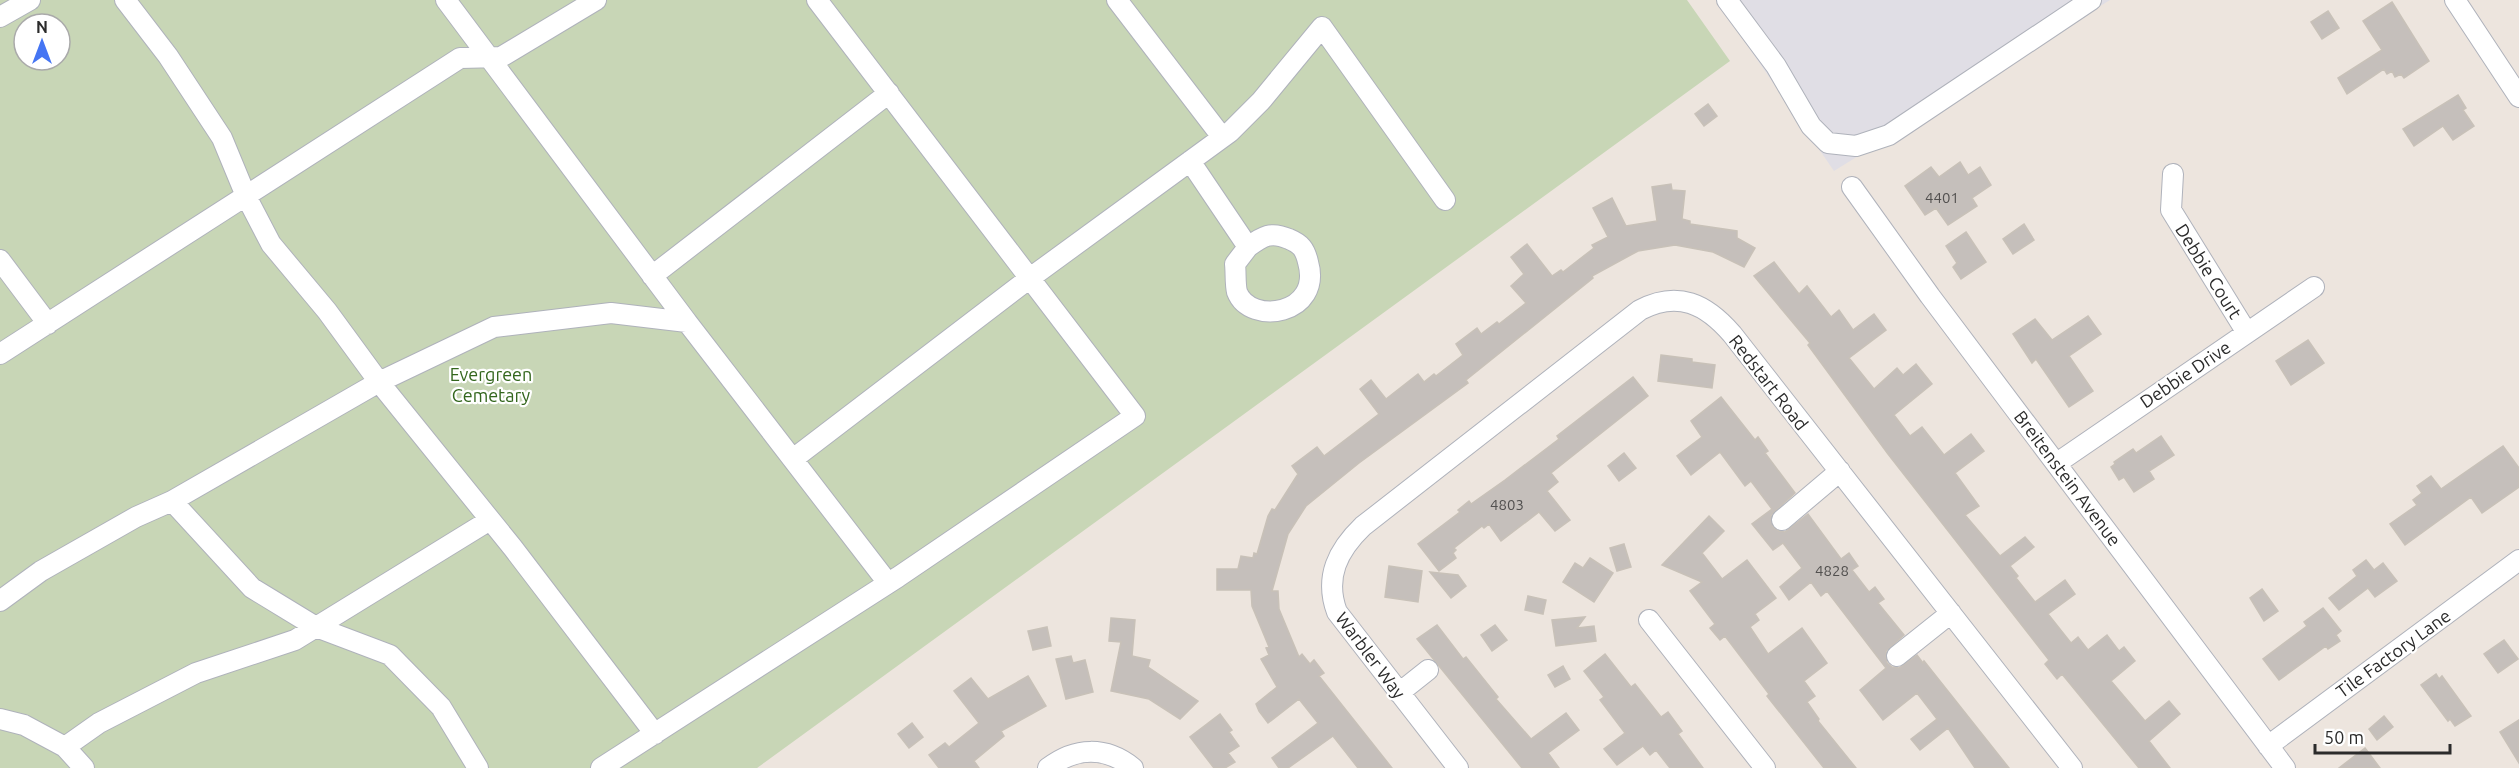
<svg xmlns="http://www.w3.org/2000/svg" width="2519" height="768" font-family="Ubuntu,sans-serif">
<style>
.industrial{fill:#e0dee5}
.cemetery{fill:#c8d6b6;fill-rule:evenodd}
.building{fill:#c5bfbb;stroke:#c8c1b8;stroke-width:1.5}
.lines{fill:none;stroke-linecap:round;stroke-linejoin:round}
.minor-casing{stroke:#afb2bb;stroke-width:22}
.minor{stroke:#fff;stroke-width:20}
.labels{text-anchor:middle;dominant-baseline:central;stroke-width:4.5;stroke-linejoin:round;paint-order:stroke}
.number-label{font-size:15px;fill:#52504f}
.street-label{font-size:18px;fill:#2b2b2b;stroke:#fff}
.park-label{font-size:18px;fill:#33661d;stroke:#fff}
</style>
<rect width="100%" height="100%" fill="#ede5de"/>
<!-- industrial -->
<path class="industrial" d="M1716 0H2110L1834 171Z"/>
<!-- cemetery -->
<path class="cemetery" d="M0 0H1687L1730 61 757 768H0ZM24 24H60V60H24Z"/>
<!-- building -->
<path class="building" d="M2392 2 2429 61 2404 78 2401 74 2395 77 2392 71 2387 74 2384 69 2347 94 2338 78 2382 50 2363 21Z
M2328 11 2339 28 2322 39 2311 22Z
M2458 95 2466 108 2463 110 2474 126 2453 140 2443 126 2414 146 2403 129Z
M1708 104 1717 116 1704 126 1695 114Z
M1960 162 1968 175 1980 167 1991 185 1972 198 1977 206 1948 225 1936 208 1925 215 1905 186 1931 167 1939 177Z
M1671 184 1672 190 1685 191 1682 219 1690 221V224L1737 231V238L1755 248 1744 267 1713 252 1675 245 1638 251 1592 276 1593 278 1466 380 1468 383 1359 463 1306 506 1288 534 1272 591H1278L1279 609 1299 657 1302 654 1310 664 1314 660 1324 673 1319 676 1392 768H1358L1333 736 1288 768H1279L1272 758 1318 723 1299 699 1268 723 1259 711 1256 704 1277 687 1261 659 1269 655 1266 648 1269 647 1252 606 1251 590H1217V569H1238L1241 556 1253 558 1254 553 1257 554 1268 516 1272 509 1275 510 1298 474 1292 466 1317 447 1324 456 1379 414 1360 389 1371 380 1386 399 1418 374 1424 382 1434 374 1436 376 1463 355 1456 344 1477 328 1481 334 1497 322 1499 324 1526 303 1511 286 1524 274 1511 257 1527 244 1552 276 1561 270 1563 272 1594 248 1592 245 1608 237 1593 208 1612 198 1626 226 1657 221 1652 187Z
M2024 224 2034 240 2013 254 2003 239Z
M1966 232 1986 262 1961 279 1953 267 1957 263 1946 246Z
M1774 262 1799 294 1807 286 1831 317 1839 310 1853 330 1874 314 1886 330 1849 358 1874 389 1897 368 1903 375 1916 364 1932 384 1894 415 1910 436 1922 427 1944 455 1971 434 1984 451 1955 473 1979 506 1965 515 2000 556 2025 537 2034 547 2010 566 2018 576 2016 578 2035 602 2065 580 2075 594 2048 614 2071 643 2078 637 2088 650 2107 635 2119 651 2124 647 2135 661 2111 681 2145 721 2169 701 2180 714 2149 741 2170 768H2139L2062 674 2057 679 2045 664 2049 660 1888 454 1808 345 1810 343 1754 276Z
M2088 316 2101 334 2069 356 2093 391 2069 407 2036 359 2032 363 2013 334 2035 319 2052 340Z
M2308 340 2324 363 2291 385 2276 361Z
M1661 355 1692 359V362L1715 365 1712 388 1658 381Z
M1633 377 1648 396 1551 473 1558 482 1547 491 1570 520 1555 531 1539 512 1501 541 1489 524 1484 528 1482 526 1454 548 1456 550 1453 553 1456 558 1439 571 1418 544 1460 512 1458 510 1469 501 1471 504 1505 480 1559 439 1557 436Z
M1721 397 1755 440 1758 437 1768 451 1765 453 1795 493 1771 515 1773 527 1779 531 1785 532 1808 514 1841 559 1849 553 1858 566 1852 570 1869 592 1875 587 1884 599 1878 603 1904 635 1886 651 1887 663 1892 667 1899 668 1917 655 1923 663 1924 661 2009 768H1975L1948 728 1920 750 1911 739 1937 719 1917 693 1883 720 1860 690 1886 668 1827 591 1821 596 1811 582 1789 600 1780 587 1802 568 1783 543 1773 550 1752 524 1772 509 1751 481 1745 486 1720 452 1691 475 1677 456 1702 437 1691 421Z
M2161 436 2174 455 2149 471 2154 479 2134 492 2124 477 2119 480 2111 467 2115 464 2114 462 2133 449 2136 453Z
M2503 446 2519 468V487L2482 513 2471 497 2405 545 2390 524 2417 505 2413 500 2422 493 2417 486 2431 476 2441 489Z
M1624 453 1636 468 1619 481 1608 466Z
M1709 516 1724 531 1702 553 1722 579 1747 560 1776 598 1755 614 1759 620 1750 627 1768 654 1802 628 1827 663 1804 681 1815 696 1807 702 1819 719 1818 721 1856 768H1824L1767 696 1769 694 1725 636 1720 640 1710 628 1715 624 1690 591 1702 582 1662 565Z
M1624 544 1631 567 1617 571 1610 548Z
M1590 558 1613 573 1594 602 1563 582 1575 563 1583 568Z
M2366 560 2374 570 2383 563 2397 581 2375 597 2368 588 2339 610 2329 598 2357 576 2353 570Z
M1389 566 1422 571 1418 602 1385 597Z
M1430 572 1458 575 1466 586 1451 598Z
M2262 589 2278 611 2264 621 2250 598Z
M1528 596 1546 600 1543 614 1525 610Z
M2323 608 2341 631 2336 635 2340 641 2328 649 2326 646 2279 680 2263 659 2307 626 2304 622Z
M1585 617 1577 628 1594 626 1596 641 1556 646 1552 620Z
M1111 618 1135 620 1132 656 1150 660 1148 667 1198 701 1180 719 1149 699 1111 691 1121 642 1109 641Z
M1437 625 1463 659 1466 657 1498 697 1496 699 1531 739 1566 713 1579 730 1548 753 1559 768H1522L1417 639Z
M1495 625 1507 640 1492 651 1481 635Z
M1047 627 1051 646 1033 650 1028 631Z
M2504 640 2518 659 2498 673 2484 654Z
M1605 654 1631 687 1635 684 1661 717 1668 712 1682 731 1678 734 1703 768H1670L1656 750 1650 755 1643 746 1617 765 1604 749 1625 733 1600 700 1604 697 1584 671Z
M1071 656 1073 663 1085 660 1093 692 1066 699 1056 659Z
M1563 666 1570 679 1555 687 1548 675Z
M2436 674 2439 679 2442 676 2471 716 2455 726 2450 719 2448 721 2421 685Z
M1028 676 1046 706 1001 731 1004 736 974 761 979 768H939L929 755 945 743 949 747 979 723 954 691 971 678 988 699Z
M1220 714 1232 730 1229 732 1239 746 1228 753 1235 762 1225 768H1214L1190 737Z
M2384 716 2393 727 2377 740 2369 729Z
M2519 720V763L2500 732Z
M912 723 923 737 909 748 898 734Z
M2365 748 2380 768H2339Z"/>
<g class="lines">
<!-- minor casing -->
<g class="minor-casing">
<path id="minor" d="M125 0 168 56 222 138 246 196 271 244 327 311 379 382 513 548 655 734
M446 0 687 322
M1117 0 1222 137
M1727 0 1776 66 1811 126 1828 143 1856 146 1889 135 2091 0
M2455 0 2519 97
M0 17 30 0
M1190 161 1248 247 1235 264C1236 272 1235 284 1237 292 1250 326 1323 315 1308 262 1305 249 1301 244 1289 239 1271 231 1263 236 1248 247
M2173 174 2171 210 2247 333
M1852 187 1930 296 2285 768
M0 260 48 324
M652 276 889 93
M0 354 460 58 501 57 596 0
M793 459 1030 278 1230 132 1261 101 1322 27 1445 200
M2057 463 2314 287
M172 501 252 588 316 627 390 655 441 707 478 768
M1782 520 1840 471
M0 601 41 571 136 517 172 501 379 382 494 327 611 313 687 322 888 583
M1649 620 1765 768
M1897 656 1951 613
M1399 693 1428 670
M0 719 24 725 65 747 84 768
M2268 746 2519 560
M65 747 99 723 196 673 295 640 490 520
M601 768 898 577 1135 416 817 0
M1048 768C1075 747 1106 746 1133 768
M1458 768 1337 612C1324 577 1338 550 1363 526L1640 310C1678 290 1706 304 1732 334L2072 768"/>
</g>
<!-- minor -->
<use href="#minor" class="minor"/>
</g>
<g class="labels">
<!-- number labels -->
<g class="number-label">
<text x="1942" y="197">4401</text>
<text x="1507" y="504">4803</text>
<text x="1832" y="570">4828</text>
</g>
<!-- street labels -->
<g class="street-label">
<text transform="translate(2209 271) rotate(58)">Debbie Court</text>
<text transform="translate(2185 374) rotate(-34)">Debbie Drive</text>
<text transform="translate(1769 382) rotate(52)">Redstart Road</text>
<text transform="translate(2068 478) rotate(53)">Breitenstein Avenue</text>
<text transform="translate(2393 653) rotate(-36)">Tile Factory Lane</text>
<text transform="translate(1371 655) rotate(53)">Warbler Way</text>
</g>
<!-- park labels -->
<g class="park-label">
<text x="491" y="374">Evergreen<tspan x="491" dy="21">Cemetary</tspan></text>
</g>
</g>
<!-- north arrow -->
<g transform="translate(42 42)"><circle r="28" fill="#ffffff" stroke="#aaaaaa" stroke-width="1.5"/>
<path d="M0-4.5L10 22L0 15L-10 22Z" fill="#4575f3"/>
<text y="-9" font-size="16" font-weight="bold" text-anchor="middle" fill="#2b2b2b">N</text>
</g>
<!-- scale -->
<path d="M2315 744v9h135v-9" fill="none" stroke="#2b2b2b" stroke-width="3"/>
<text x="2324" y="744" font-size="18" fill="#2b2b2b" stroke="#ffffff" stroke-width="4.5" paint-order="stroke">50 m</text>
</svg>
